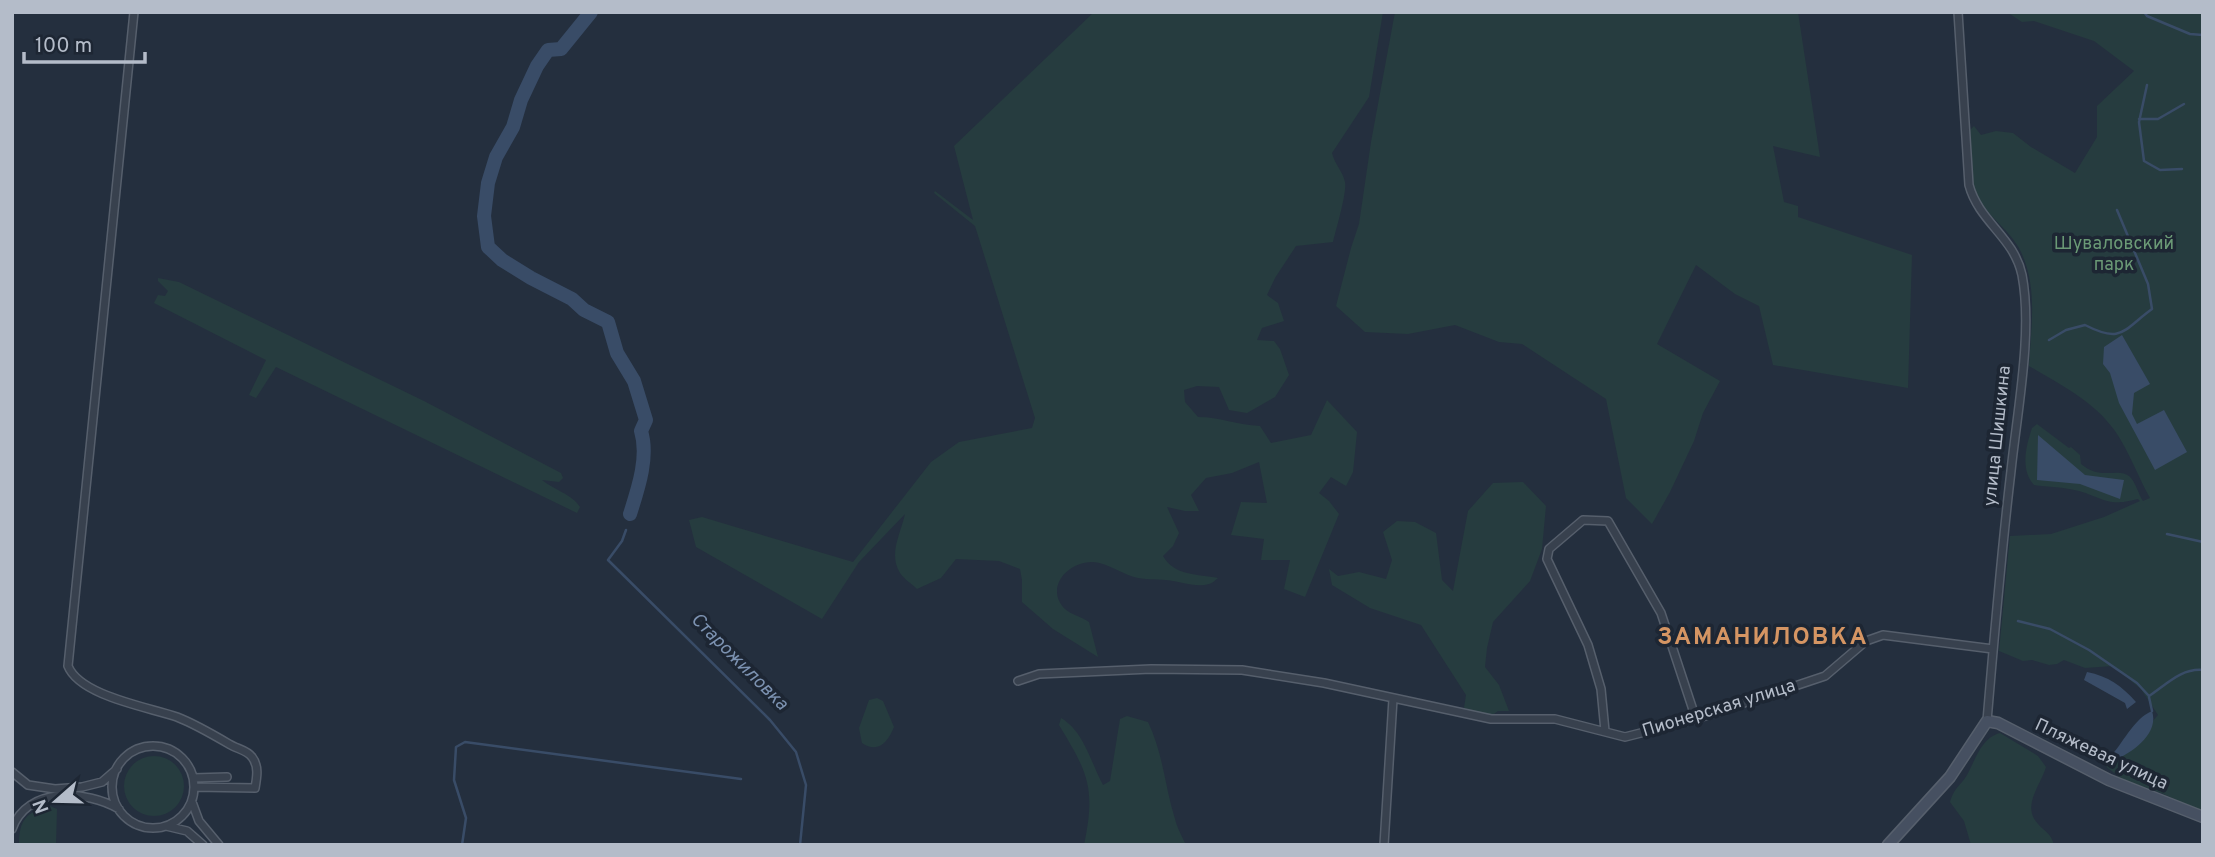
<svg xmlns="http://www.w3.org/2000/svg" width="2215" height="857" font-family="Overpass,sans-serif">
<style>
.green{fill:#263c3f}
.water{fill:#394c67}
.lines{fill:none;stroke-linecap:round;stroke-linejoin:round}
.stream{stroke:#394c67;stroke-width:2.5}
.river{stroke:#394c67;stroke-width:14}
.street-casing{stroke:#565f6c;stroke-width:10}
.secondary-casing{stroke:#565f6c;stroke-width:13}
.street{stroke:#38414e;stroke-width:7}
.secondary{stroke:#465061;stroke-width:10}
.labels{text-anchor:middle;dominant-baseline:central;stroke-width:7;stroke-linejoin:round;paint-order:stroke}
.park-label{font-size:18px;fill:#6b9a76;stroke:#1d2633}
.street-label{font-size:18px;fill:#b4bcc9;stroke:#1d2633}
.water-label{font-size:19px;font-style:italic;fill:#7c92b1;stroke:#1d2633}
.district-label{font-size:24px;font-weight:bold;letter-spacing:2px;fill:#d59563;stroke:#1d2633}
</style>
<rect width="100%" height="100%" fill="#242f3e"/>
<!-- green -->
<path class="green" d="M1094 12H1383L1369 97 1332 153C1335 165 1342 170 1345 182 1347 193 1336 229 1333 242L1296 246 1275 278 1267 295 1278 303 1284 321 1262 328 1257 340 1274 341 1280 349 1289 375 1275 397 1247 413 1229 410 1219 387 1197 386 1184 390 1185 402 1198 417C1219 417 1238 425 1260 426L1271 443 1311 435 1327 400 1357 432 1353 472 1346 486 1331 477 1319 493 1329 501 1339 514 1305 597 1284 589 1290 560H1261L1264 539 1231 535 1241 502 1267 503 1259 462 1232 473 1206 478 1191 495 1199 511H1185L1167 507 1179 533 1173 546 1163 556C1174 576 1198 574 1218 578 1215 580 1213 583 1209 584 1195 588 1180 581 1166 580 1155 579 1145 580 1134 577 1120 573 1108 563 1093 562 1068 561 1044 588 1065 609 1070 614 1082 617 1089 622L1098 657 1053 629 1022 602V580L1020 569 999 561 956 559 941 578 917 589C912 584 904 579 900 573 888 554 901 533 905 514L859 562 822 619 696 547 689 520 702 517 853 562 931 462 959 442 1032 428 1035 418 975 226 934 193 935 191 973 220 954 146Z
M1395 12H1798L1820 157 1773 146 1784 202 1798 206V217L1912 255 1908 388 1773 365 1759 306 1735 294 1696 265 1657 344 1720 381 1703 413 1694 441 1670 492 1652 524 1626 498 1606 399 1522 344 1499 342 1455 325 1408 334 1365 332 1336 306 1351 248 1359 224 1371 142Z
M2007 12H2203V812L2161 793 2122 779 2104 765 2133 743 2158 715 2141 689 2113 666 2085 668 2064 660 2057 664 2049 665 2032 660 2023 661 1999 651 2010 536 2051 534 2104 517 2140 501 2138 499C2107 507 2106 499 2079 491 2064 487 2048 487 2034 485 2020 470 2026 446 2032 428L2037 424 2069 448 2071 447 2080 455 2081 464C2101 481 2118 467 2129 476 2136 482 2138 494 2143 501L2150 498C2138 477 2129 451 2115 431 2094 401 2059 384 2029 366 2031 328 2038 288 2021 252 2010 228 1981 213 1973 187 1968 171 1969 149 1968 132L1974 126 1981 135 1996 131 2013 133 2031 147 2075 173 2097 137V106L2134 71 2094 41 2034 21 2022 22Z
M158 278 179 282 424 401 561 473 563 478 559 482 542 480C554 490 572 494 580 507L577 513 276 367 256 398 249 395 266 360 154 303 158 295 165 296 168 291 158 281Z
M1523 482 1546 506 1542 549 1530 581 1493 622 1487 648 1485 667 1499 685 1509 711H1498L1491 716 1464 708 1466 695 1421 625 1370 608 1332 585 1329 569 1338 576 1359 572 1386 579 1392 560 1383 532 1397 521 1415 522 1436 533 1442 580 1453 591 1468 511 1493 483Z
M877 698 883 701 894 727C888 742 878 754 862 743L859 728 869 700Z
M1127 716 1148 722C1163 753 1165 787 1175 819 1177 828 1182 836 1186 845H1084C1096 788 1088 773 1059 725L1061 718C1084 731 1091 763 1103 785L1110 781 1120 719Z
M2000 733 2038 756 2046 767C2041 785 2021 806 2038 824 2045 832 2051 833 2054 845H1971L1964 821 1950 802C1955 786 1960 787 1967 775 1976 759 1981 738 2000 733Z
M124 786a30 30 0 1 1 60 0a30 30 0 1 1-60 0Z
M50 806 57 809 56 845H19C19 820 26 812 50 806Z"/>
<!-- water -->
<path class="water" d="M2122 335 2150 384 2134 393 2132 414 2137 424 2164 410 2187 452 2155 470 2119 403 2110 373 2103 364 2104 347Z
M2038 435 2085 475 2124 480 2120 499 2080 484 2037 480Z
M2087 672C2108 676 2122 686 2136 702L2127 709 2125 703 2084 680Z
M2152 711C2160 735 2129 755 2110 762L2109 758C2123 744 2133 719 2152 711Z"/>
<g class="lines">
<!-- stream -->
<path class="stream" d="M2144 12 2147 16 2190 34 2203 35
M2147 85 2139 122 2144 161 2160 170 2182 169
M2139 119H2158L2184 104
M2049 340 2066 330 2085 325C2122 344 2123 330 2152 309L2148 284 2117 210
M626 530 622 541 608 560 770 720 796 752 806 785 800 845
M2167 534 2203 542
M2018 621 2050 629 2089 650 2137 683 2149 696C2166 685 2181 668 2203 670
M2149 697 2152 711
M462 845 466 818 454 780 456 747 465 742 741 779"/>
<!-- river -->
<path class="river" d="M591 12 561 49 548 50 537 66 521 100 513 127 496 157 488 183 484 216 488 247 502 260 531 278 572 299 584 310 608 322 617 353 634 381 646 420 641 431C649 457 638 489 630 514"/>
<!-- street casing -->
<g class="street-casing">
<path id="street" d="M134 12 68 666C80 696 148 707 177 717 195 724 212 734 229 744 237 749 247 750 252 757 259 766 257 777 255 788L194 787
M1958 12 1969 185C1979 222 2014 237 2022 275 2033 332 2017 412 2011 471 2001 555 1994 638 1987 721
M1018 681 1039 674 1151 669 1242 670 1324 683 1491 719H1555L1625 737 1696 719 1825 676 1866 641 1883 635 1993 649
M1605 731 1601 689 1588 645 1547 559 1549 549 1583 520 1608 521 1661 613 1696 719
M112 787a41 41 0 1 1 82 0a41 41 0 1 1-82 0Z
M12 772 28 785 55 789 82 787 102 782 117 769
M193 778 227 777
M192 802 199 821 219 845
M166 826 187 831 203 845
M12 829C27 786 87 790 119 809
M1384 845 1393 699"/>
</g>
<!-- secondary casing -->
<g class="secondary-casing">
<path id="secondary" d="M1888 845 1950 777 1987 721 1998 723 2109 780 2203 817"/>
</g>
<!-- street -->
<use href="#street" class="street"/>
<!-- secondary -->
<use href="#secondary" class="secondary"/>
</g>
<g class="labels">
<!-- park labels -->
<g class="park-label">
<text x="2114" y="244">Шуваловский<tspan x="2114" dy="21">парк</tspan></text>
</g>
<!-- street labels -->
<g class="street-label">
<text transform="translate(1998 436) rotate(-84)">улица Шишкина</text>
<text transform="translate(1719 709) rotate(-17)">Пионерская улица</text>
<text transform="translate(2101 755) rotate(25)">Пляжевая улица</text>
</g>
<!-- water labels -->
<g class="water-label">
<text transform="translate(739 662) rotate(45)">Старожиловка</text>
</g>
<!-- district labels -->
<g class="district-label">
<text x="1763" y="638">ЗАМАНИЛОВКА</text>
</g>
</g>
<!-- border -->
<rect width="2215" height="857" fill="none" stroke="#b4bcc9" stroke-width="28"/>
<!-- north arrow -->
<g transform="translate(56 801) rotate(250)" stroke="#1d2633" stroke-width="5" paint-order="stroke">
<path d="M0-5L12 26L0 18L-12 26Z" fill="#b4bcc9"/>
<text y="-10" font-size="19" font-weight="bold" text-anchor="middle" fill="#b4bcc9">N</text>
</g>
<!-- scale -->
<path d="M24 52v10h121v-10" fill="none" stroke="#b4bcc9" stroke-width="3.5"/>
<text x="35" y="52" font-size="21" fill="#b4bcc9" stroke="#1d2633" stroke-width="5" paint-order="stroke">100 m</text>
</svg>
